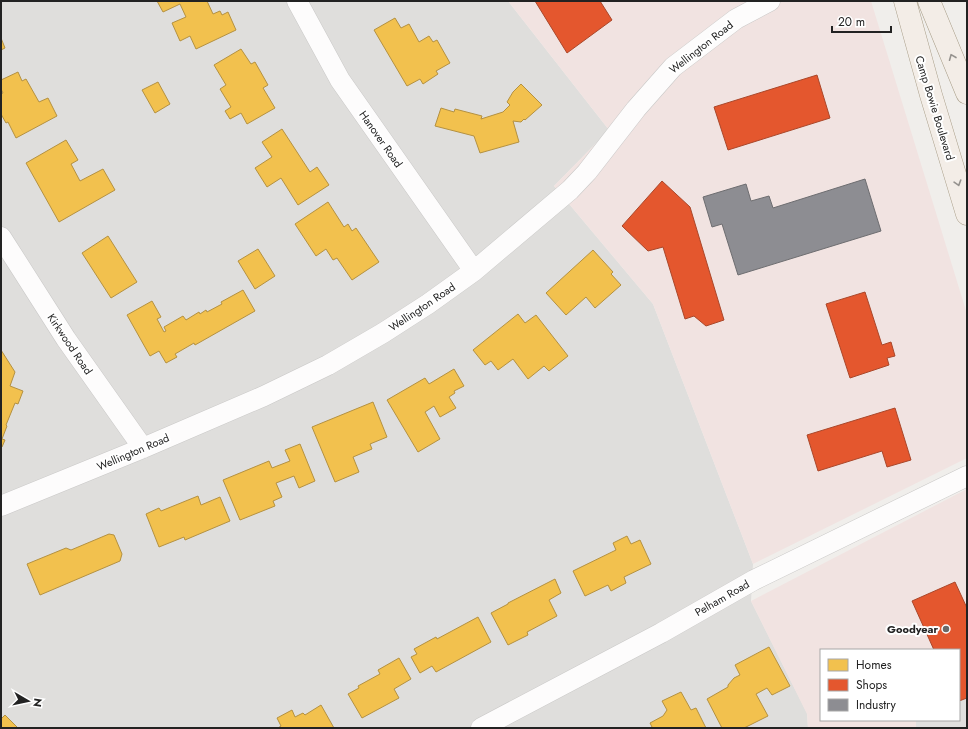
<svg xmlns="http://www.w3.org/2000/svg" width="968" height="729" font-family="Jost,sans-serif">
<style>
.residential{fill:#dfdedc}
.commercial{fill:#f1e3e1;fill-rule:evenodd}
.parking{fill:#e0dfde}
.homes{fill:#f2c14e;stroke:#b49141}
.shops{fill:#e4572e;stroke:#aa472a}
.industry{fill:#8d8d92;stroke:#6d6d70}
.lines{fill:none;stroke-linecap:round;stroke-linejoin:round}
.minor-casing{stroke:#c9c8c7;stroke-width:21}
.major-casing{stroke:#a79c86;stroke-width:23}
.minor{stroke:#fdfcfc;stroke-width:20}
.major{stroke:#f3ede7;stroke-width:22}
.oneway{stroke:#95928e}
.poi-dot{fill:#6a6968;stroke:#fff;stroke-width:1.5}
.labels{text-anchor:middle;dominant-baseline:central;stroke-width:4;stroke-linejoin:round;paint-order:stroke}
.street-label{font-size:11px;fill:#222;stroke:#fff}
.poi-label{font-size:11px;font-weight:bold;fill:#222;stroke:#fff;text-anchor:end}
</style>
<rect width="100%" height="100%" fill="#f0eeeb"/>
<!-- residential -->
<path class="residential" d="M1 1H508L609 130 554 186 653 304 753 564 751 601 807 713 808 728H1Z"/>
<!-- commercial -->
<path class="commercial" d="M508 1H871L967 314V458L753 564 653 304 554 186 609 130Z
M967 489V728H808L807 714 751 601ZM821 650H959V720H821Z"/>
<!-- parking -->
<path class="parking" d="M967 695V728H916V720H959V698Z"/>
<!-- homes -->
<path class="homes" d="M157 1H207L213 14 220 11 222 15 228 12 236 30 196 49 190 36 180 41 172 23 186 17 180 4 163 12Z
M395 18 401 28 409 24 419 42 429 36 433 42 437 40 450 63 436 71 438 74 423 84 420 79 407 86 374 30Z
M1 38 5 48 1 50Z
M241 49 251 64 255 62 268 85 263 88 275 108 247 124 241 113 230 119 225 111 231 107 220 89 226 85 214 65Z
M18 72 22 81 26 79 39 102 48 98 57 116 16 138 8 122 6 123 1 114V94L3 93 1 89V80Z
M158 82 170 104 155 113 142 90Z
M521 84 542 105 525 120 524 119 521 122 513 121 519 142 480 153 474 136 435 126 441 108 454 112 455 109 482 116 481 119 503 112 510 105 507 102 513 92Z
M282 129 310 172 317 167 329 185 298 205 281 178 267 187 255 168 272 157 262 142Z
M66 140 78 160 71 164 80 181 103 169 115 190 59 222 26 163Z
M328 202 344 227 348 224 352 231 356 228 379 262 352 280 337 258 333 260 326 249 316 256 295 224Z
M108 236 137 282 111 298 82 253Z
M258 249 275 276 255 289 238 261Z
M593 250 613 272 611 274 621 285 595 308 586 297 566 315 546 293Z
M243 290 255 311 195 345 194 343 175 354 177 357 166 363 159 351 150 356 127 315 152 301 161 317 157 319 164 332 166 331 164 327 183 316 186 320 199 312 200 314 206 310 207 312 222 304 221 302Z
M518 314 525 323 536 315 568 356 549 371 544 366 528 379 513 359 498 370 491 361 485 365 473 350Z
M1 350 15 372 10 386 23 391 18 404 15 403 6 425 7 426 2 439 5 440 2 447H1Z
M454 369 464 386 454 391 455 393 449 397 456 408 440 417 434 406 425 412 440 439 418 452 387 400 425 378 429 384Z
M373 402 387 437 370 444 372 449 353 457 359 472 335 482 312 427Z
M300 444 315 481 299 488 294 476 276 483 282 497 273 501 275 506 240 520 223 480 269 461 272 468 290 461 285 450Z
M198 496 201 505 220 497 230 521 185 540 184 537 159 547 146 514 159 508 161 511Z
M109 534 114 535 122 554 120 561 40 595 27 564 66 548 71 550Z
M627 536 631 544 640 540 651 564 624 577 626 583 611 591 608 585 585 596 573 571 616 550 613 543Z
M555 579 561 593 549 600 557 616 527 632 528 635 508 645 491 613 508 604V603Z
M478 617 491 642 436 672 432 666 420 673 411 657 417 654 414 649 436 637 437 639Z
M769 647 790 686 772 695 767 688 756 694 768 716 744 728H722L707 699 728 687V685L734 678 740 675 735 665Z
M399 658 411 679 394 689 399 698 362 718 348 694 359 688 358 686 380 674 378 670Z
M681 692 691 710 696 708 706 728H650L652 727 650 723 663 716 667 710 662 701Z
M321 705 334 728H278L281 726 277 718 292 710 295 717 303 713 305 715Z
M5 715 18 728H1V719Z"/>
<!-- shops -->
<path class="shops" d="M535 1H600L612 20 567 53Z
M817 75 830 118 728 150 714 107Z
M662 181 690 207 724 320 706 326 694 316 685 319 663 247 648 251 622 226Z
M865 292 882 345 891 342 895 356 887 358 889 365 850 378 826 304Z
M895 408 911 460 887 467 882 451 818 471 807 435Z
M955 582 967 608V698L959 701V650H934L912 601Z"/>
<!-- industry -->
<path class="industry" d="M865 179 881 231 738 275 722 224 712 227 703 197 746 184 751 201 769 196 773 208Z"/>
<g class="lines">
<!-- minor casing -->
<g class="minor-casing">
<path id="minor" d="M297 1 340 80 474 271
M1 237 66 339 143 448
M1 506 143 448 264 396 328 365 383 333 428 304 474 271 570 190 587 172 636 109 673 67 736 19 770 1
M481 728 661 633 754 580 967 476"/>
</g>
<!-- major casing -->
<g class="major-casing">
<path id="major" d="M905 1 931 95 967 214
M929 1 967 93"/>
</g>
<!-- minor -->
<use href="#minor" class="minor"/>
<!-- major -->
<use href="#major" class="major"/>
</g>
<!-- one-way arrows -->
<defs><path id="oneway-chevron" d="M-2-3.5L2.5 0L-2 3.5" fill="none" stroke-width="1.6" stroke-linecap="round" stroke-linejoin="round"/></defs>
<g class="oneway">
<use href="#oneway-chevron" transform="translate(952 57) rotate(-112)"/>
<use href="#oneway-chevron" transform="translate(958 183) rotate(73)"/>
</g>
<!-- markers -->
<circle class="poi-dot" cx="946" cy="629" r="4"/>
<g class="labels">
<!-- street labels -->
<g class="street-label">
<text transform="translate(701 47) rotate(-38)">Wellington Road</text>
<text transform="translate(935 108) rotate(73)">Camp Bowie Boulevard</text>
<text transform="translate(381 139) rotate(55)">Hanover Road</text>
<text transform="translate(422 307) rotate(-34)">Wellington Road</text>
<text transform="translate(70 344) rotate(56)">Kirkwood Road</text>
<text transform="translate(133 452) rotate(-23)">Wellington Road</text>
<text transform="translate(722 598) rotate(-30)">Pelham Road</text>
</g>
<!-- poi labels -->
<g class="poi-label">
<text x="938" y="629">Goodyear</text>
</g>
</g>
<!-- border -->
<rect width="968" height="729" fill="none" stroke="#222222" stroke-width="4"/>
<!-- legend -->
<rect x="820" y="649" width="140" height="72" fill="#ffffff" stroke="#a7a7a7"/>
<rect x="828" y="659" width="20" height="12" fill="#f2c14e" stroke="#a7a7a7"/>
<text x="856" y="669" font-size="12" fill="#222222">Homes</text>
<rect x="828" y="679" width="20" height="12" fill="#e4572e" stroke="#a7a7a7"/>
<text x="856" y="689" font-size="12" fill="#222222">Shops</text>
<rect x="828" y="699" width="20" height="12" fill="#8d8d92" stroke="#a7a7a7"/>
<text x="856" y="709" font-size="12" fill="#222222">Industry</text>
<!-- north arrow -->
<g transform="translate(28 701) rotate(99)" stroke="#ffffff" stroke-width="3" paint-order="stroke">
<path d="M0-3L7 15L0 10L-7 15Z" fill="#222222"/>
<text y="-6" font-size="11" font-weight="bold" text-anchor="middle" fill="#222222">N</text>
</g>
<!-- scale -->
<path d="M832 26v6h59v-6" fill="none" stroke="#222222" stroke-width="2"/>
<text x="838" y="26" font-size="12" fill="#222222" stroke="#ffffff" stroke-width="3" paint-order="stroke">20 m</text>
</svg>
